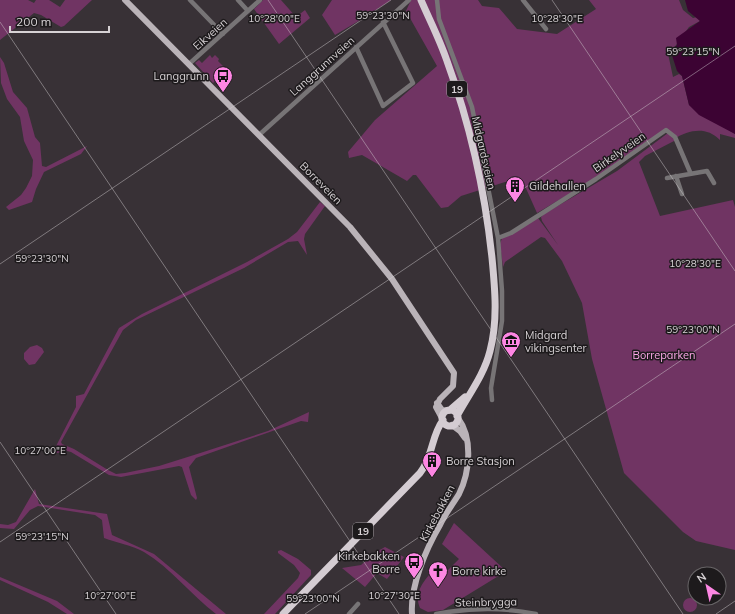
<svg xmlns="http://www.w3.org/2000/svg" width="735" height="614" font-family="Mulish,sans-serif">
<style>
.green{fill:#703463}
.water{fill:#3c0333}
.lines{fill:none;stroke-linecap:round;stroke-linejoin:round}
.minor{stroke:#777476;stroke-width:4.5}
.major{stroke:#bab3b8;stroke-width:6}
.highway{stroke:#d4ccd2;stroke-width:7}
.ticks{fill:none;stroke:#d7d2d5;stroke-width:1;stroke-opacity:0.45}
.labels{text-anchor:middle;dominant-baseline:central;stroke-width:3;stroke-linejoin:round;paint-order:stroke}
.shield{fill:#1d1a1c;stroke:#9f9b9e;stroke-width:1}
.shield-label{font-size:10px;font-weight:bold;fill:#d7d2d5}
.street-label{font-size:11px;fill:#d7d2d5;stroke:#1d1a1c}
.poi-label{font-size:11px;fill:#d7d2d5;stroke:#1d1a1c;text-anchor:start}
.park-label{font-size:11px;fill:#fca7e7;stroke:#1d1a1c}
.ticks-label{font-size:10px;text-anchor:middle;fill:#d7d2d5;stroke:#1d1a1c;stroke-width:3;stroke-linejoin:round;paint-order:stroke}
</style>
<rect width="100%" height="100%" fill="#383136"/>
<!-- green -->
<path class="green" d="M0 0H28L34 3 36 0H49L60 7 65 0H92L64 26 61 27 41 15 34 13 0 40Z
M263 0H281L296 17 305 10 310 18 279 44 254 9Z
M332 0H391L362 19 335 35 322 15Z
M411 0H478L482 6 499 8 517 29 557 34 596 9 589 0H679L683 10 693 18 697 17 700 21 689 27 671 52 670 49H667L673 77 679 74 682 76 689 105 735 134V138L720 134V140C706 126 689 130 674 139V141L645 156 639 162 660 216 733 200 735 207V550L696 541 683 532 624 473 592 359 582 303 562 261 545 238 541 237 505 262 503 267 500 244 502 238 538 218 558 245 542 221 541 217 544 214 617 171 668 133V130L591 181 537 213 524 184 505 182 461 196 448 207 441 208 416 175H413L407 181 362 155 349 158 348 152 375 120 437 66 406 11Z
M210 55 212 58 215 55 219 59 218 61 227 70 213 83 195 63 199 60 202 63Z
M0 57 4 63 13 92 27 108 35 137 40 143 42 166 46 167 87 146 81 154 44 172 36 189 32 202 9 210 6 207 21 195 26 188 32 176 33 160 24 141 20 117 7 99 1 83Z
M320 202 325 206 305 234 304 239 307 255 298 241 288 242 244 268 136 320 123 330 61 442 62 444 74 449 108 470 116 474 125 473 159 466 194 455 268 431 309 412 308 422 301 421 196 458 189 467 197 498 196 500 191 495 182 467 179 466 121 477 109 475 71 452 67 451 52 454 76 407V396L84 394 119 328 142 314 247 262 288 239 297 232Z
M37 345 42 348 44 352 35 364 29 365 24 359V353L30 347Z
M35 489 39 504 107 514 112 535 154 554 226 614H216C191 595 171 568 144 552 131 545 117 543 104 538L102 520 95 515 38 506 30 510 14 529 0 528V524L8 525 16 522Z
M454 523 505 570V572L443 610 428 612 420 608C412 590 428 577 439 563L447 571 459 559 442 544Z
M385 547 404 557 387 579 377 573 365 587 342 568 361 565 376 552Z
M281 550 298 559 311 570V575L275 614H264L298 578 300 573 294 565 278 553V551Z
M0 577 57 601 74 614H67L48 602 0 580Z
M683 605a7 7 0 1 1 14 0a7 7 0 1 1-14 0Z"/>
<!-- water -->
<path class="water" d="M685 0H735V134L699 115 689 105 682 76 677 71 671 52 677 45 676 38 700 21 688 11Z"/>
<g class="lines">
<!-- minor -->
<path class="minor" d="M190 0 223 34
M238 0 248 11
M437 0 439 19 472 107 498 238 502 291V321L491 388 492 400
M523 0 546 29
M356 47 383 106 413 83 383 22
M189 64 260 0
M259 135 409 0
M676 176 682 194
M667 178 707 171 714 183
M498 238 511 233 596 179 666 130 675 137 690 172
M349 614 358 604
M436 614C469 608 503 607 536 614"/>
<!-- major -->
<path class="major" d="M125 0 350 227 392 279 454 373 453 386 440 399 436 407 442 418
M437 403 442 410 448 411
M452 425 460 431 465 438
M412 614C410 586 426 549 440 525 445 514 453 504 459 494 470 472 473 438 458 418"/>
<!-- highway -->
<path class="highway" d="M421 0C430 21 440 40 447 61 470 124 485 192 492 258 495 289 498 321 490 351 484 375 469 394 457 416
M450 410 465 397
M442 418a8 8 0 1 1 16 0a8 8 0 1 1-16 0Z
M283 614 420 473C433 457 431 436 443 420"/>
</g>
<!-- ticks -->
<path class="ticks" d="M268 0 683 614M552 0 735 271M0 22 399 614M0 264 391 0M0 442 116 614M0 542 735 46M305 614 735 324M716 614 735 601"/>
<!-- icons -->
<defs>
<g id="bus-pin" transform="scale(1)"><path d="M0 17L-7.5 6A9.5 9.5 0 1 1 7.5 6Z" fill="#fd86e3" stroke="#1d1a1c"/><path d="M-5-6H5V4H4V6H2V4H-2V6H-4V4H-5ZM-3.5-4V0h7V-4ZM-3.5 1.2v1.5H-2V1.2ZM2 1.2v1.5H3.5V1.2Z" fill="#111"/></g>
<g id="building-pin" transform="scale(1)"><path d="M0 17L-7.5 6A9.5 9.5 0 1 1 7.5 6Z" fill="#fd86e3" stroke="#1d1a1c"/><path d="M-4-6H4V6H1V3H-1V6H-4ZM-2.5-4.3h1.7v1.8h-1.7ZM.8-4.3h1.7v1.8H.8ZM-2.5-1h1.7V.8h-1.7ZM.8-1h1.7V.8H.8Z" fill="#111"/></g>
<g id="museum-pin" transform="scale(1)"><path d="M0 17L-7.5 6A9.5 9.5 0 1 1 7.5 6Z" fill="#fd86e3" stroke="#1d1a1c"/><path d="M0-6L6-3V-2H-6V-3ZM-5-1h2V3h-2ZM-1-1h2V3h-2ZM3-1h2V3H3ZM-6 4H6V6H-6Z" fill="#111"/></g>
<g id="church-pin" transform="scale(1)"><path d="M0 17L-7.5 6A9.5 9.5 0 1 1 7.5 6Z" fill="#fd86e3" stroke="#1d1a1c"/><path d="M-1.2-6h2.4v3.5h3.3v2.4h-3.3V6h-2.4V-.1h-3.3v-2.4h3.3Z" fill="#111"/></g>
</defs>
<g fill-rule="evenodd">
<use href="#bus-pin" x="223" y="76"/>
<use href="#building-pin" x="515" y="186"/>
<use href="#museum-pin" x="511" y="341"/>
<use href="#building-pin" x="432" y="461"/>
<use href="#bus-pin" x="414" y="562"/>
<use href="#church-pin" x="438" y="571"/>
</g>
<g class="labels">
<!-- shield labels -->
<g class="shield">
<rect x="447" y="81" width="20" height="16" rx="3"/>
<rect x="353" y="523" width="20" height="16" rx="3"/>
</g>
<g class="shield-label">
<text x="457" y="89">19</text>
<text x="363" y="531">19</text>
</g>
<!-- street labels -->
<g class="street-label">
<text transform="translate(210 34) rotate(-42)">Eikveien</text>
<text transform="translate(322 66) rotate(-42)">Langgrunnveien</text>
<text transform="translate(619 152) rotate(-35)">Birkelyveien</text>
<text transform="translate(484 153) rotate(77)">Midgardsveien</text>
<text transform="translate(321 183) rotate(45)">Borreveien</text>
<text transform="translate(437 513) rotate(-62)">Kirkebakken</text>
<text transform="translate(486 602) rotate(-1)">Steinbrygga</text>
</g>
<!-- poi labels -->
<g class="poi-label">
<text x="209" y="76" text-anchor="end">Langgrunn</text>
<text x="529" y="186">Gildehallen</text>
<text x="525" y="335">Midgard<tspan x="525" dy="13">vikingsenter</tspan></text>
<text x="446" y="461">Borre Stasjon</text>
<text x="400" y="556" text-anchor="end">Kirkebakken<tspan x="400" dy="13">Borre</tspan></text>
<text x="452" y="571">Borre kirke</text>
</g>
<!-- park labels -->
<g class="park-label">
<text x="664" y="355">Borreparken</text>
</g>
</g>
<g class="ticks-label">
<text x="383" y="19">59°23'30"N</text>
<text x="274" y="22">10°28'00"E</text>
<text x="557" y="22">10°28'30"E</text>
<text x="693" y="55">59°23'15"N</text>
<text x="42" y="262">59°23'30"N</text>
<text x="695" y="267">10°28'30"E</text>
<text x="693" y="333">59°23'00"N</text>
<text x="40" y="454">10°27'00"E</text>
<text x="42" y="540">59°23'15"N</text>
<text x="110" y="599">10°27'00"E</text>
<text x="394" y="599">10°27'30"E</text>
<text x="313" y="602">59°23'00"N</text>
</g>
<!-- north arrow -->
<g transform="translate(707 586) rotate(326)"><circle r="19" fill="#1d1a1c" stroke="#676466"/>
<path d="M0-3L7 15L0 10L-7 15Z" fill="#fd86e3"/>
<text y="-6" font-size="11" font-weight="bold" text-anchor="middle" fill="#d7d2d5">N</text>
</g>
<!-- scale -->
<path d="M10 26v6h99v-6" fill="none" stroke="#d7d2d5" stroke-width="2"/>
<text x="16" y="26" font-size="12" fill="#d7d2d5" stroke="#1d1a1c" stroke-width="3" paint-order="stroke">200 m</text>
</svg>
